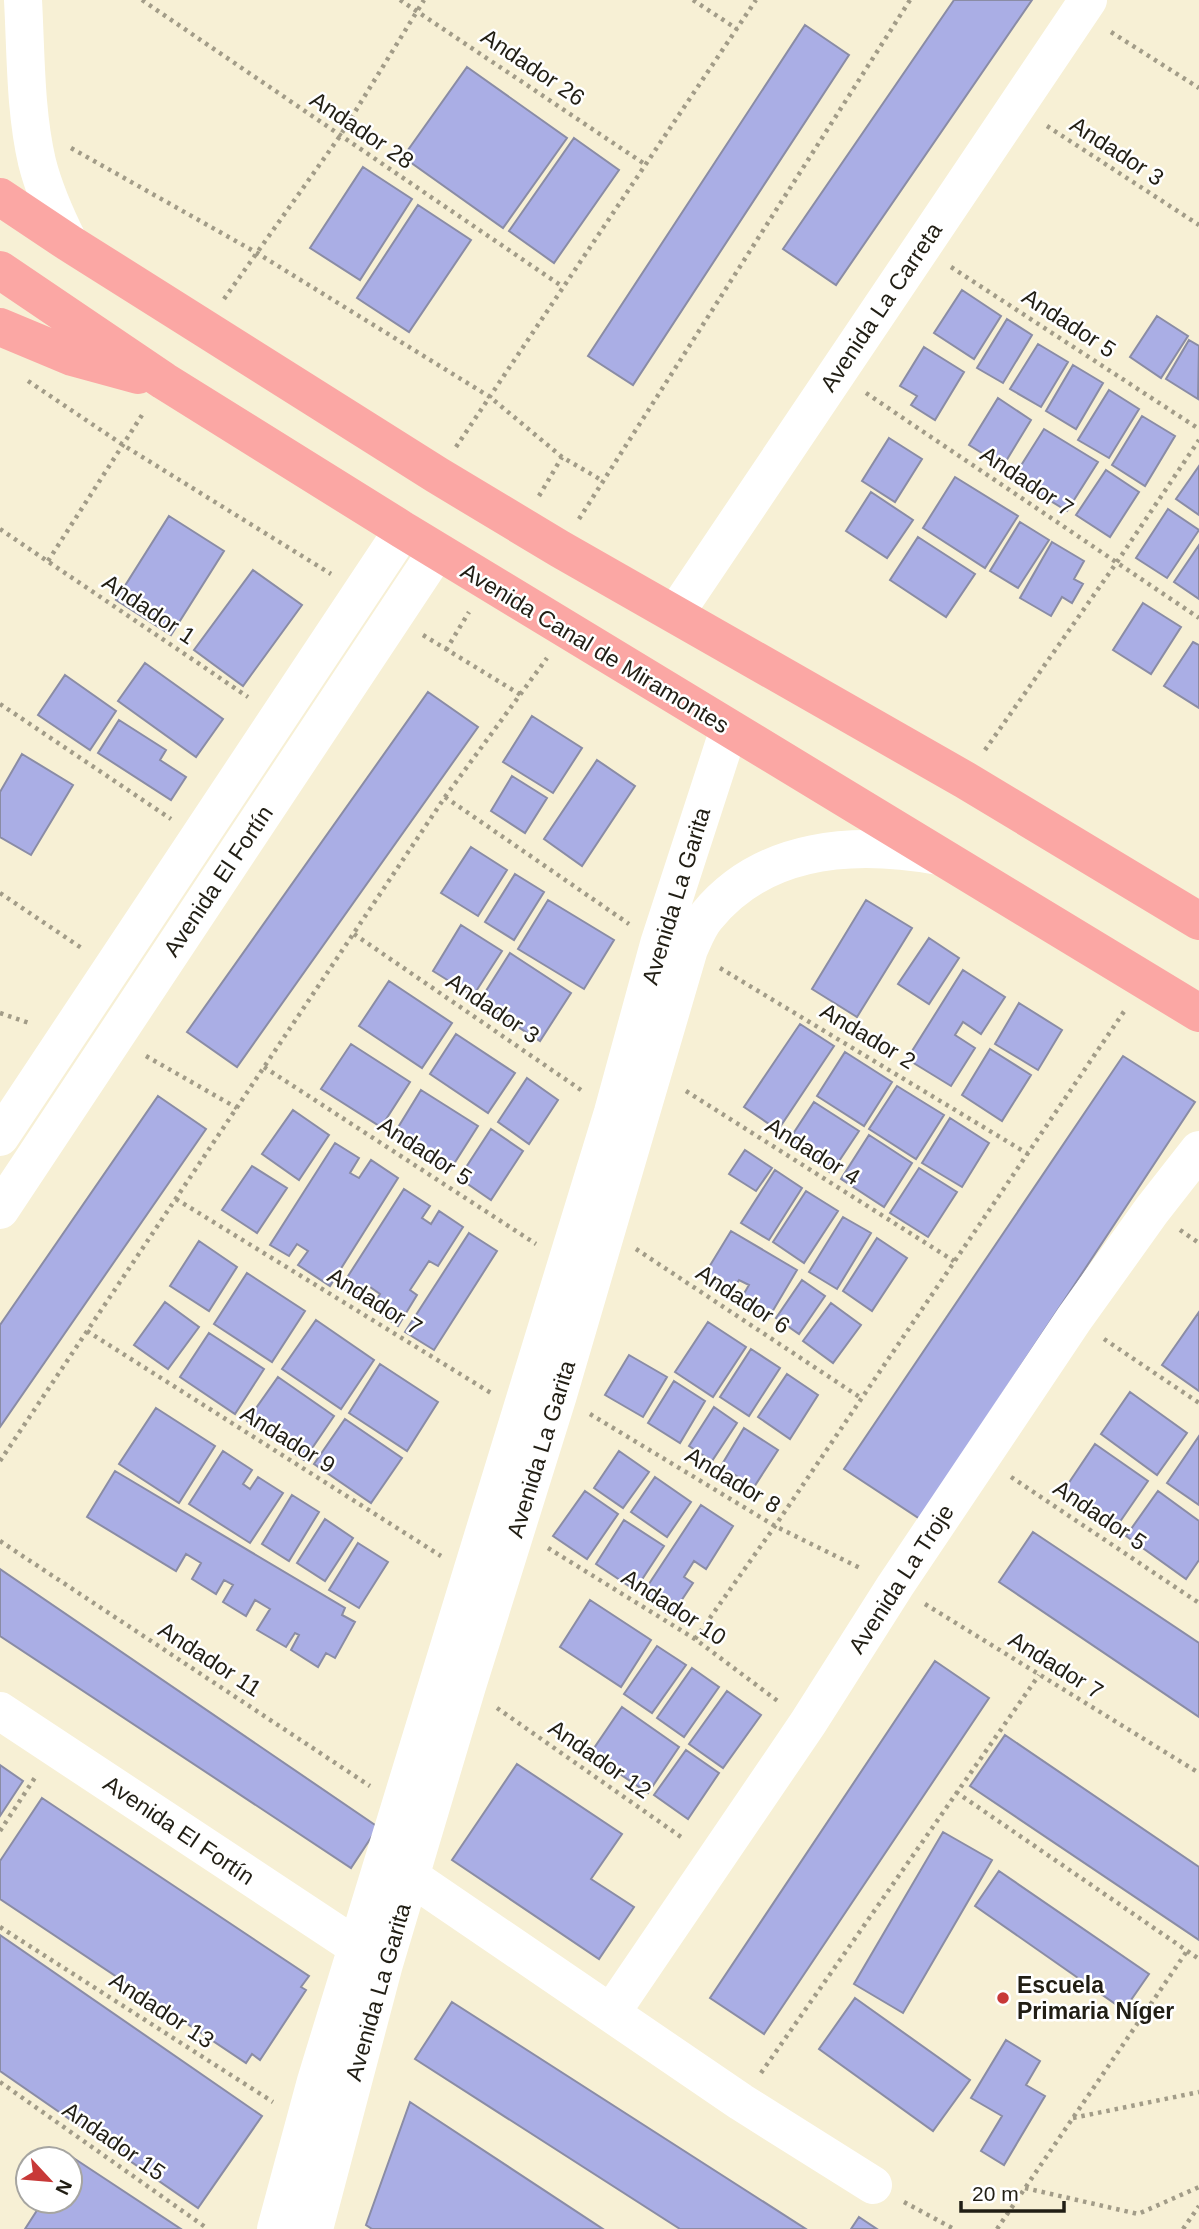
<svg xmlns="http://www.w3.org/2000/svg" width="1199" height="2229" font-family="Helvetica,sans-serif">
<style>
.building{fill:#aaaee5;stroke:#8a8ca5;stroke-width:2}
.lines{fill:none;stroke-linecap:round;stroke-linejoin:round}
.path{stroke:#a29c88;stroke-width:4.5;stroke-dasharray:3.5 5;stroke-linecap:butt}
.minor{stroke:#fff;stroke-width:38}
.tertiary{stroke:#fff;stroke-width:38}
.primary{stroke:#fba7a4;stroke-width:38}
.poi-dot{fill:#c83938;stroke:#fff;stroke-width:2.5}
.labels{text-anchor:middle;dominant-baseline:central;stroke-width:5;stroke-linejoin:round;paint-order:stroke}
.street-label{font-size:23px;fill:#211e14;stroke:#fff}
.poi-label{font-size:23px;font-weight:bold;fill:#211e14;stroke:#fff;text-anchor:start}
</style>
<rect width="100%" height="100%" fill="#f7f0d5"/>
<!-- building -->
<path class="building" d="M954 0H1032L836 285 783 249Z
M805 25 849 55 633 385 588 356Z
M467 67 567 138 503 228 403 157Z
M574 138 619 170 554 263 509 231Z
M363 167 412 199 360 280 310 248Z
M418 205 471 240 409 332 357 298Z
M962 290 1001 316 974 359 934 333Z
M1157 316 1188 336 1161 378 1130 357Z
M1007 319 1032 335 1003 383 977 368Z
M1189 340 1199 346 1198 399 1166 379Z
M1038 344 1068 362 1041 407 1010 389Z
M924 347 964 372 935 420 911 405 917 396 900 386Z
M1073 365 1103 383 1076 429 1046 411Z
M1109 390 1139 409 1109 458 1078 440Z
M998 398 1031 420 1003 466 969 445Z
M1142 416 1175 436 1145 486 1112 465Z
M1044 429 1098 462 1067 511 1013 478Z
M889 438 922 459 895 502 862 481Z
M1199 466V515L1176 499Z
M1106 470 1139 492 1110 537 1076 515Z
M955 477 1018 516 985 568 923 528Z
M871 492 913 520 887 558 846 531Z
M1168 509 1199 530 1167 578 1136 558Z
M169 516 224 551 171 635 116 600Z
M1020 522 1049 540 1018 588 990 571Z
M918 537 975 574 946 617 890 580Z
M1052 542 1084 561 1074 579 1083 584 1072 603 1062 597 1051 616 1020 598Z
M1199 545V599L1174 582Z
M253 570 302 605 243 686 194 650Z
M1143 603 1181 627 1151 674 1113 650Z
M1193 642 1199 645V708L1164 686Z
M145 663 223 719 196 757 118 701Z
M65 675 116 711 90 750 38 715Z
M428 692 478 727 237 1067 187 1032Z
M532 716 582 748 553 793 503 762Z
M119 720 166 750 160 760 186 777 171 800 98 753Z
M22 754 73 785 31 855 0 837V792Z
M597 760 635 786 582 866 544 839Z
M512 776 547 798 525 833 491 811Z
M471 847 507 870 478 916 441 893Z
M515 874 544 892 514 940 485 922Z
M548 900 614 940 584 989 518 949Z
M866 900 912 928 857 1017 812 989Z
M461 925 502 951 473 996 433 971Z
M929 938 959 958 929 1004 898 984Z
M510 953 571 993 540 1041 479 1002Z
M963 970 1005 997 981 1034 963 1022 955 1035 975 1048 951 1086 907 1059Z
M389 981 452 1023 422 1068 359 1026Z
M1019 1003 1062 1030 1038 1070 995 1044Z
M800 1024 834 1046 778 1130 744 1107Z
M456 1034 515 1073 488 1113 430 1074Z
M351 1044 410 1082 381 1127 321 1089Z
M990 1049 1031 1075 1002 1121 962 1095Z
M845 1052 892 1082 864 1126 817 1096Z
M1123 1056 1195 1102 920 1519 844 1469Z
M527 1078 558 1100 529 1144 498 1122Z
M897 1086 944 1115 916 1159 869 1129Z
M421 1090 478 1126 450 1170 394 1134Z
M158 1096 206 1129 0 1427V1325Z
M814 1102 859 1131 831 1173 787 1143Z
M293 1110 329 1135 299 1180 262 1154Z
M950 1118 989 1143 962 1187 922 1163Z
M491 1129 523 1151 491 1200 459 1178Z
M869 1135 912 1163 884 1207 841 1179Z
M335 1143 359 1158 350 1173 359 1178 371 1160 398 1178 330 1286 298 1265 308 1251 297 1244 289 1256 270 1245Z
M745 1150 772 1168 756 1191 729 1174Z
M252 1166 287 1188 257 1233 222 1210Z
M919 1168 957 1192 928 1237 890 1213Z
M775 1170 802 1188 769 1240 741 1223Z
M404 1189 430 1206 422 1218 431 1224 439 1211 463 1227 438 1266 429 1261 410 1290 417 1295 398 1326 371 1308 380 1294 367 1285 358 1299 341 1287Z
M806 1191 838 1211 804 1263 773 1242Z
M843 1217 871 1233 837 1289 809 1272Z
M731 1231 797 1270 768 1319 739 1302 749 1285 739 1280 731 1293 703 1277Z
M469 1233 497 1251 434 1350 405 1332Z
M877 1238 907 1258 872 1311 843 1291Z
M199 1241 237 1267 209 1311 170 1286Z
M247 1273 305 1311 272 1362 214 1324Z
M802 1280 825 1296 799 1334 776 1318Z
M165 1302 199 1327 168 1369 134 1345Z
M831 1303 861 1325 833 1363 803 1341Z
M1199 1312V1391L1162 1365Z
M316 1320 374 1360 341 1409 282 1369Z
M708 1322 746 1347 713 1397 675 1372Z
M209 1333 264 1369 235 1414 180 1377Z
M751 1349 780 1368 749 1416 720 1397Z
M629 1355 667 1377 643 1417 605 1395Z
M380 1364 438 1402 407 1451 349 1413Z
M787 1374 818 1395 790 1439 758 1417Z
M278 1377 334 1416 304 1460 247 1421Z
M674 1381 705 1401 680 1443 648 1423Z
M1130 1392 1187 1433 1157 1475 1101 1434Z
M714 1407 737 1423 712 1461 689 1446Z
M156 1408 215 1446 179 1503 119 1464Z
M345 1419 402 1458 371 1503 314 1464Z
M744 1428 778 1450 754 1487 721 1466Z
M1199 1436V1505L1167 1483Z
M1095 1444 1148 1481 1117 1526 1064 1490Z
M223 1451 252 1470 243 1484 250 1489 258 1477 283 1493 250 1543 189 1504Z
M619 1451 649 1472 623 1508 594 1488Z
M115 1471 345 1608 342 1615 355 1622 335 1658 326 1653 318 1667 291 1650 299 1635 295 1633 286 1647 257 1630 270 1609 255 1600 246 1616 223 1602 233 1585 224 1580 216 1594 192 1579 201 1563 186 1554 176 1571 87 1517Z
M655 1477 691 1502 667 1537 631 1512Z
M585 1491 618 1514 587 1559 553 1536Z
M1158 1491 1199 1521V1560L1186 1579 1126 1536Z
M292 1495 319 1512 289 1561 262 1544Z
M701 1505 733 1526 706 1569 694 1561 684 1577 693 1583 671 1616 641 1596Z
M325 1519 353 1538 325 1581 297 1563Z
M624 1520 664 1546 635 1590 596 1564Z
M1033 1532 1199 1643V1717L999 1582Z
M358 1543 388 1562 359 1608 329 1590Z
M0 1569 378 1827 351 1868 0 1636Z
M590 1600 651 1640 621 1687 560 1647Z
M657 1646 686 1665 652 1713 624 1694Z
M935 1661 989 1698 764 2034 710 1998Z
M692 1668 719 1687 684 1737 657 1718Z
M727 1691 761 1715 723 1768 689 1744Z
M622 1707 679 1747 648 1793 590 1754Z
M1005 1735 1199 1867V1940L970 1786Z
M686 1750 719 1773 688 1819 654 1795Z
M517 1764 622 1834 591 1879 634 1907 599 1959 452 1860Z
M0 1765 23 1781 0 1816Z
M42 1798 309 1976 301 1987 306 1990 260 2060 252 2054 246 2063 0 1899V1861Z
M943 1832 992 1860 903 2013 854 1984Z
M999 1871 1149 1974 1124 2010 975 1906Z
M0 1935 262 2116 198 2208 0 2071Z
M855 1998 970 2080 933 2131 819 2049Z
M452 2002 806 2229H680L415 2059Z
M1006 2040 1040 2061 1026 2085 1045 2096 1004 2165 981 2151 1002 2116 971 2098Z
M410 2102 603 2229H372L366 2225Z
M72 2157 181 2229H25L43 2201H70V2160Z
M859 2217 877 2229H851Z"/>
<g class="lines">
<!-- path -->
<path class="path" d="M142 0 563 287
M400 0 646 165
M693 0 737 29
M1111 32 1199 88
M1047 126 1199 225
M71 148 257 253 490 397 562 457 603 481
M951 267 1199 429
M224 299 340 136 424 0
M28 381 123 445 331 574
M866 393 1199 618
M456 447 756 0
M539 496 562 457
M579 519 910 0
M0 529 248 697
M48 561 144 412
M423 635 521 695
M446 650 469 612
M0 704 171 819
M985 750 1117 562 1199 440
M445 797 629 924
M0 893 83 949
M354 934 581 1090
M720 968 1028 1154
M0 1013 32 1024
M146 1056 237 1108
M264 1067 536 1244
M686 1091 954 1261
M176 1199 491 1393
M1180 1230 1199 1243
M636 1249 861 1398
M87 1331 441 1556
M1104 1339 1199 1403
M590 1414 775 1526 862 1569
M0 1461 445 797 547 658
M1011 1477 1199 1603
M0 1541 370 1786
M548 1548 695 1639 779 1702
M925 1604 1199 1773
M695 1639 775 1526 1125 1010
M497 1708 684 1839
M956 1792 1199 1959
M0 1831 36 1776
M0 1927 273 2102
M761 2073 1039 1675
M0 2082 208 2229
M1073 2118 1199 2092
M1025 2188 1138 2214 1199 2187
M904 2202 954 2229
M997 2229 1187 1951
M1183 2229 1199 2206"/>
<!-- minor -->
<path class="minor" d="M675 614 1088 0
M0 1137 403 530
M0 1210 437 551
M0 1711 378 1961
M392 1864 741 2102 873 2185
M611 2013 808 1723 895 1586 1074 1319 1152 1210 1199 1150
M276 2229 316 2081 613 1112 659 944 729 729
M314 2229 384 1964 467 1686 558 1395 689 949C694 938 699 925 707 916 764 846 856 841 939 856"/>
<!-- tertiary -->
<path class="tertiary" d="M23 0C26 54 25 110 37 162 44 190 56 217 69 243"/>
<!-- primary -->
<path class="primary" d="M0 197 69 243 437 475 560 549 965 780 1199 921
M0 270 164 381 403 530 1199 1013
M0 327 72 357 138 375"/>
</g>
<!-- markers -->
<circle class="poi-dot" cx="1003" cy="1998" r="7"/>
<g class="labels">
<!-- street labels -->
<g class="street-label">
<text transform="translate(533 67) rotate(34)">Andador 26</text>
<text transform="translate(362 130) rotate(34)">Andador 28</text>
<text transform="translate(1117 151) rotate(33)">Andador 3</text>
<text transform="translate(881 307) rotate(-56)">Avenida La Carreta</text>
<text transform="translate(1069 323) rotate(33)">Andador 5</text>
<text transform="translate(1027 481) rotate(34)">Andador 7</text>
<text transform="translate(149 609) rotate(34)">Andador 1</text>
<text transform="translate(595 648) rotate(31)">Avenida Canal de Miramontes</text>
<text transform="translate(218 881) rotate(-56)">Avenida El Fortín</text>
<text transform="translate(676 896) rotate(-73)">Avenida La Garita</text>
<text transform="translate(493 1008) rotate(34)">Andador 3</text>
<text transform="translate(868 1036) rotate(31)">Andador 2</text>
<text transform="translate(425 1151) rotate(33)">Andador 5</text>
<text transform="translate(813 1151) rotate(32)">Andador 4</text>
<text transform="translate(743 1299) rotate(33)">Andador 6</text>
<text transform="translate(375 1301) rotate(32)">Andador 7</text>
<text transform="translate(288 1439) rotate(32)">Andador 9</text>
<text transform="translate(541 1449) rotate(-73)">Avenida La Garita</text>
<text transform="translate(733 1480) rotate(31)">Andador 8</text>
<text transform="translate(1100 1515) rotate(34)">Andador 5</text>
<text transform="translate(901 1579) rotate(-57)">Avenida La Troje</text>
<text transform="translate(674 1607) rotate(33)">Andador 10</text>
<text transform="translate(210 1659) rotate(33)">Andador 11</text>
<text transform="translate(1056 1665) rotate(32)">Andador 7</text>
<text transform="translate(600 1759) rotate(35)">Andador 12</text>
<text transform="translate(179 1830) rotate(34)">Avenida El Fortín</text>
<text transform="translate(378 1992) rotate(-74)">Avenida La Garita</text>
<text transform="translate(162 2010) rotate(33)">Andador 13</text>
<text transform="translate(114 2141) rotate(35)">Andador 15</text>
</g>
<!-- poi labels -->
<g class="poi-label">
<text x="1017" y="1985">Escuela<tspan x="1017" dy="26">Primaria Níger</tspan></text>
</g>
</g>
<!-- north arrow -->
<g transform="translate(49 2180) rotate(116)"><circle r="33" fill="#ffffff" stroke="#a6a5a1" stroke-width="2"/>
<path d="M0-5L12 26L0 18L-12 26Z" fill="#c83938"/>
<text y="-10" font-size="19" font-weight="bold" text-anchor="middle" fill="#211e14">N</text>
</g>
<!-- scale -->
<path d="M961 2201v10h103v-10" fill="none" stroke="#211e14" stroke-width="3.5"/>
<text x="972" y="2201" font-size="21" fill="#211e14" stroke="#ffffff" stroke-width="5" paint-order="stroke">20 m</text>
</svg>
